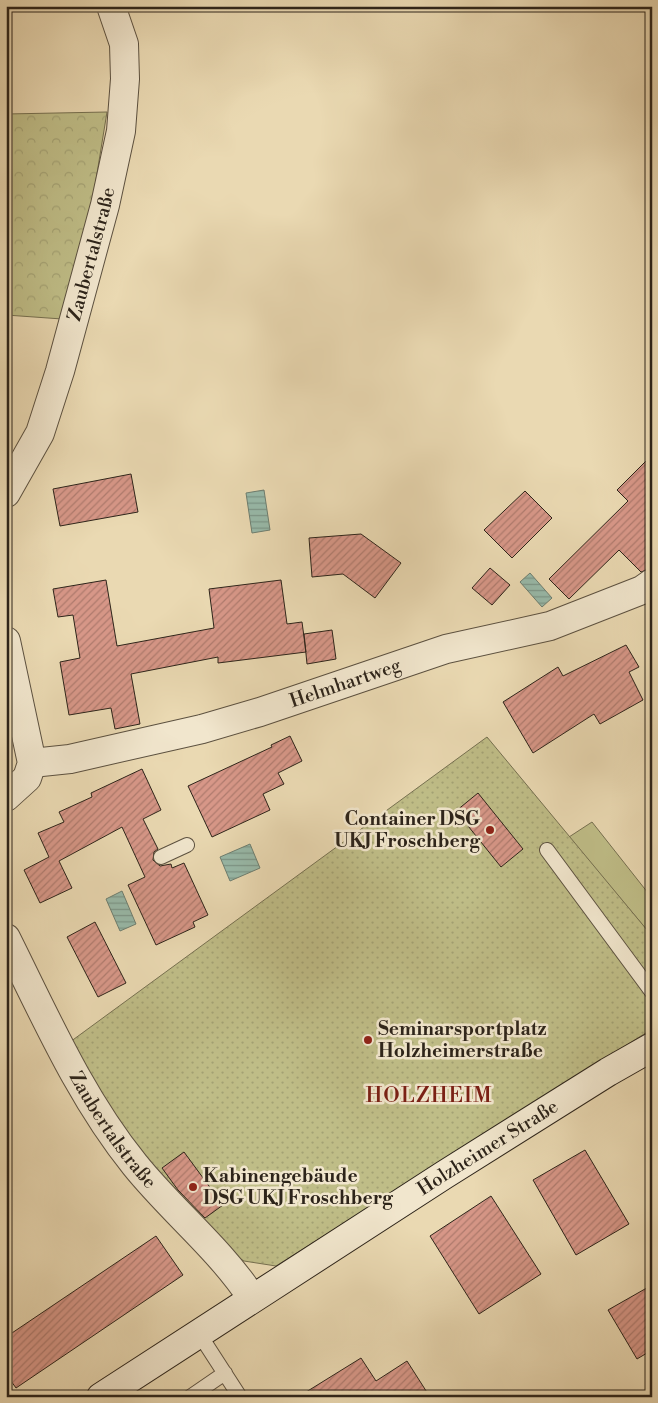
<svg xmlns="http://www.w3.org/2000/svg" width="658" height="1403" font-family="'Libre Bodoni',serif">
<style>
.grass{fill:#bfbd87;stroke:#767050}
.forest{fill:url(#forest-crowns);stroke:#767050}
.park{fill:url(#park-dots);stroke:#767050}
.water{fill:url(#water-rules);stroke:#6d7e70}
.building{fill:url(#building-hatch);stroke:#2d241a}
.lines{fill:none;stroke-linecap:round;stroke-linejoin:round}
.lane-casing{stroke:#5c5140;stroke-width:16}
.street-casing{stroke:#5c5140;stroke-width:30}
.secondary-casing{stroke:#2d241a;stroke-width:30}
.lane{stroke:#f1e6cd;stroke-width:14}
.street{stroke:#f1e6cd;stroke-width:28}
.secondary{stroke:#f1e6cd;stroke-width:28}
.poi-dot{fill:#8f2418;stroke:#f1e6cd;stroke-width:2}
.labels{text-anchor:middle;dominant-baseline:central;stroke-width:5;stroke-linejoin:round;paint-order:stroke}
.street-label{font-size:19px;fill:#2d241a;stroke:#f1e6cd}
.poi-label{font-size:19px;font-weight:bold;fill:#2d241a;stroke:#f1e6cd;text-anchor:start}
.quarter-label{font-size:21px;letter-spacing:1px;fill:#7a1f14;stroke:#f1e6cd}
</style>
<defs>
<pattern id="forest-crowns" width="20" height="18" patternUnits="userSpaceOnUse" patternTransform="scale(1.25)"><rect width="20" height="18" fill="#bfbd87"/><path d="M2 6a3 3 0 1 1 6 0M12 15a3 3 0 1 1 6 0" fill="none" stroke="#a4a274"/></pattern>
<pattern id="park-dots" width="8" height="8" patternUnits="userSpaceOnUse" patternTransform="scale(1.25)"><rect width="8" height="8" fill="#bfbd87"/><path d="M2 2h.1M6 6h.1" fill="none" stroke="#a4a274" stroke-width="1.8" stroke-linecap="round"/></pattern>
<pattern id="water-rules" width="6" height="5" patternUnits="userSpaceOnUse" patternTransform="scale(1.25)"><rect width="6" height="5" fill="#98baaa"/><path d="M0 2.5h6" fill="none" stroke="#7c978a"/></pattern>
<pattern id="building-hatch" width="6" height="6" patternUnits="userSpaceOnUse" patternTransform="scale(1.25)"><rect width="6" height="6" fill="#d79788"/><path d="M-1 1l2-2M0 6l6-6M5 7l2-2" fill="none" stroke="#af7b6e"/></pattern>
</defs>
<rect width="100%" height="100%" fill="#ead9b2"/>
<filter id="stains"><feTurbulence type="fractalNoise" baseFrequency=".004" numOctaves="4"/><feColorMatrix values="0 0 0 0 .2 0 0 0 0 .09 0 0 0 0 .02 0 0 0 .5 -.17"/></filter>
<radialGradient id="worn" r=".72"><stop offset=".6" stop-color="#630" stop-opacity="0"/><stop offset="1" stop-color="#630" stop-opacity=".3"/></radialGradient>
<!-- grass -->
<path class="grass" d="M592 822 652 898V936L569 837Z"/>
<!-- forest -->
<path class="forest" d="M107 112 92 204 62 319 6 315V114Z"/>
<!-- park -->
<path class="park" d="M487 737 652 936V1029L276 1266 244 1261 233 1254 139 1154 70 1042Z"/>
<!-- water -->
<path class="water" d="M264 490 270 530 252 533 246 493Z
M530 573 552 598 542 607 520 582Z
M250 844 260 868 230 881 220 857Z
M122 891 136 924 120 931 106 899Z"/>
<!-- building -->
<path class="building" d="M652 455V568L641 572 619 550 569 599 549 579 628 501 617 490Z
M131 474 138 512 60 526 53 489Z
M525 491 552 518 512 558 484 530Z
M361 534 401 563 375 598 343 574 312 577 309 538Z
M490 568 510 585 492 605 472 588Z
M106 580 117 646 214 628 209 589 281 580 287 624 302 622 306 652 218 663V657L131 674 140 724 115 729 111 708 69 715 60 662 80 658 73 615 58 617 53 589Z
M332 630 336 659 307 664 304 634Z
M626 645 639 667 629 672 643 700 600 724 594 714 533 753 503 702 558 667 563 676Z
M290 736 302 761 278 773 284 784 263 794 270 810 212 837 188 786 272 747 271 745Z
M142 769 161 810 143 819 158 849 154 852 153 860 160 866 171 864 172 868 184 863 208 915 193 922 195 927 156 945 128 885 145 877 122 827 59 861 72 888 40 903 24 870 49 857 38 833 64 822 59 812 92 797 91 793Z
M478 793 523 849 501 867 456 811Z
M95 922 126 983 98 997 67 937Z
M585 1150 629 1224 576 1255 533 1180Z
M184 1152 223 1205 205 1218 178 1190 162 1168Z
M491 1196 541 1274 479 1314 430 1236Z
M156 1236 183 1275 16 1388 6 1374V1337Z
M652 1285V1350L637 1359 608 1310Z
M361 1358 376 1381 407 1361 430 1397H298Z"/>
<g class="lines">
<!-- lane casing -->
<g class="lane-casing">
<path id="lane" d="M547 850 652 992
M161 857 187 845
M198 1332 240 1397
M190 1397 225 1373"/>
</g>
<!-- street casing -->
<g class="street-casing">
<g id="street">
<path id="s1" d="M6 493 40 433 60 371 105 205 121 131 125 79 124 44 111 6"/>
<path d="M6 641 32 763 27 778 6 797"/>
<path id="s2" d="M32 763 70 759 202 729 260 712 446 649 550 626 642 590 652 583"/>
<path id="s3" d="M6 938C45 1016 80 1097 135 1165 172 1211 220 1249 252 1298"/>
</g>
</g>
<!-- secondary casing -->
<g class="secondary-casing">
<g id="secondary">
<path id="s4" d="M101 1397 444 1175 608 1072 652 1047"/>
</g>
</g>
<!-- lane -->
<use href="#lane" class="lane"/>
<!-- street -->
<use href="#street" class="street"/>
<!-- secondary -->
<use href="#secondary" class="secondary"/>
</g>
<!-- markers -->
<g class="poi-dot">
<circle cx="490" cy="830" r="5"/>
<circle cx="368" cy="1040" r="5"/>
<circle cx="193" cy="1187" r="5"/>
</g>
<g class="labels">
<!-- street labels -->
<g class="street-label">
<text stroke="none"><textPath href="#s1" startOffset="255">Zaubertalstraße</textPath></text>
<text stroke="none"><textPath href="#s2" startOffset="324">Helmhartweg</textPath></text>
<text stroke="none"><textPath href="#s3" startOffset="220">Zaubertalstraße</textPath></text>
<text stroke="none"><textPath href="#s4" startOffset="460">Holzheimer Straße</textPath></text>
</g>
<!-- poi labels -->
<g class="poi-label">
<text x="480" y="819" text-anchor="end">Container DSG<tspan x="480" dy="22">UKJ Froschberg</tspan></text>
<text x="378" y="1029">Seminarsportplatz<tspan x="378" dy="22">Holzheimerstraße</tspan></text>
<text x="203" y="1176">Kabinengebäude<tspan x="203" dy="22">DSG UKJ Froschberg</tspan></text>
</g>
<!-- quarter labels -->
<g class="quarter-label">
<text x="429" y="1096">HOLZHEIM</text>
</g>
</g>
<!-- margin -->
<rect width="658" height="1403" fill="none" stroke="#ead9b2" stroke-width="25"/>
<rect x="8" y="8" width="643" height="1388" fill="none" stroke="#2d241a" stroke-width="2.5"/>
<rect x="12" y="12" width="633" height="1378" fill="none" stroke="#2d241a"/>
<rect width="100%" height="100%" filter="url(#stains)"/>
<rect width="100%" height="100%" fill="url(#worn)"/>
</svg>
